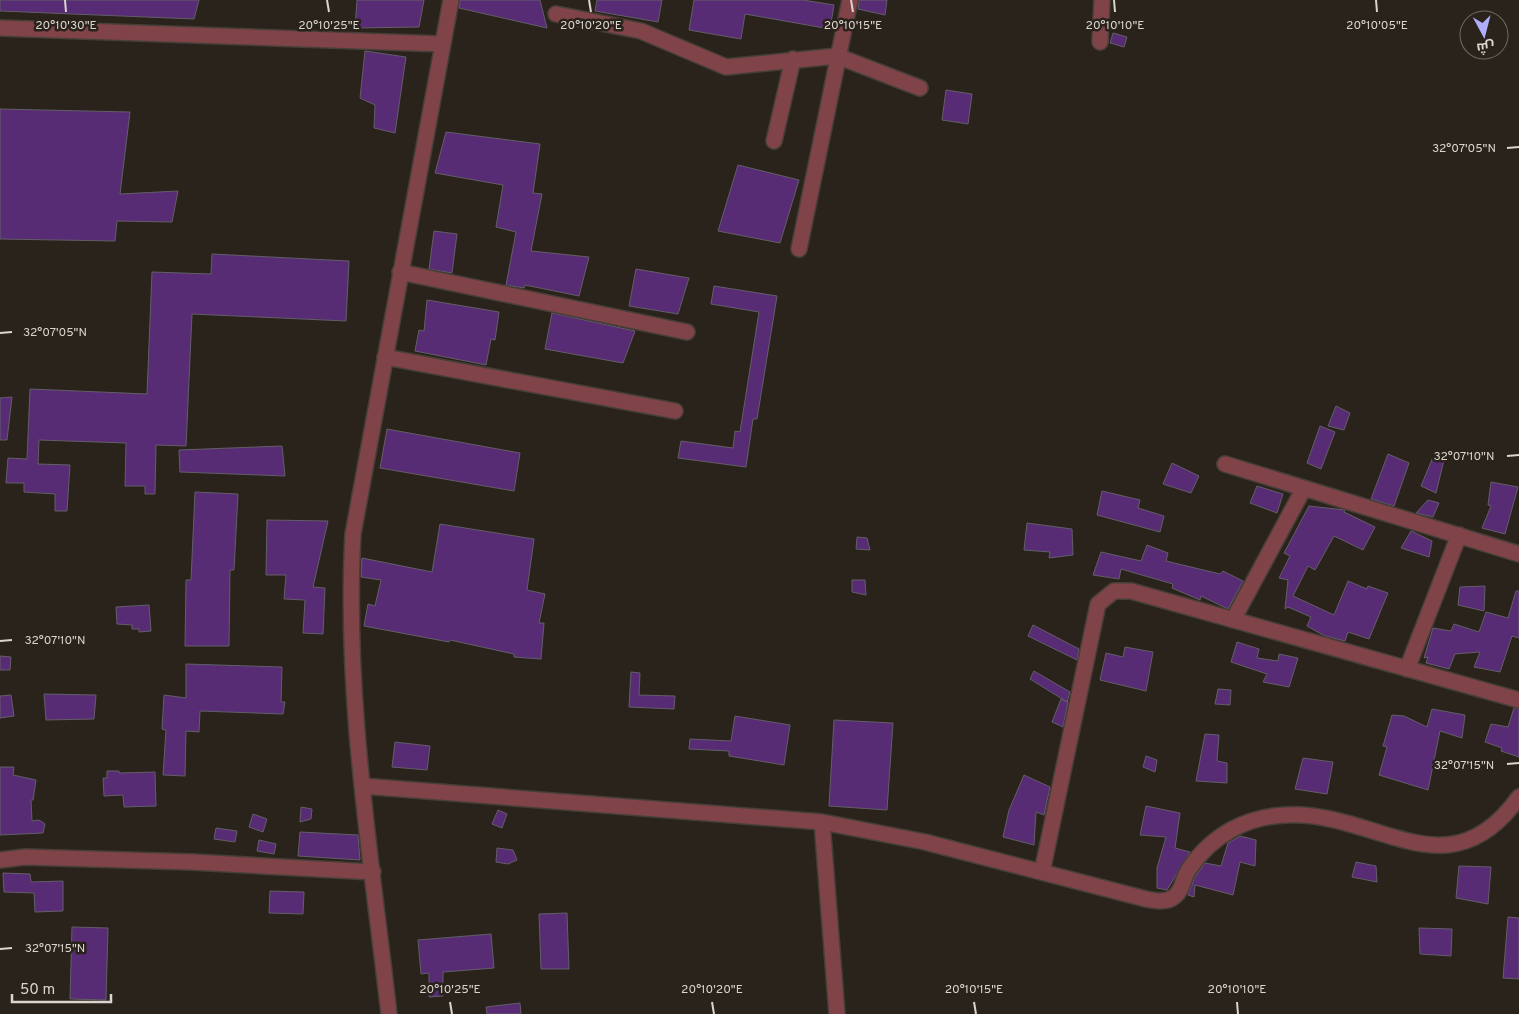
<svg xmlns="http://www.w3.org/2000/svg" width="1519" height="1014" font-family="Overpass,Cairo,sans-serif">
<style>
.building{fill:#582c74;stroke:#635e68}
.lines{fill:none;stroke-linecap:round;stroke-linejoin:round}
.minor-casing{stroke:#463f39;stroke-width:18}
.minor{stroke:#7f4348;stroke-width:15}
.ticks{fill:none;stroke:#dad5d0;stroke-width:2}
.ticks-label{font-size:12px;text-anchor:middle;fill:#dad5d0;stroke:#2a231c;stroke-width:5;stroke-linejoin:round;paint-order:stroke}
</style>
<rect width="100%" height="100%" fill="#2a231c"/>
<!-- building -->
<path class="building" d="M0 0H199L194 19 0 11Z
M357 0H424L419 27 355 28Z
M460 0H540L547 28 459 8Z
M597 0H662L658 22 595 11Z
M694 0H803L834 5 830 29 745 14 741 39 689 30Z
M859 0H887L885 15 858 9Z
M1113 33 1127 37 1124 47 1110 43Z
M365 51 406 57 395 133 374 128 375 105 360 98Z
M946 90 972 94 968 124 942 120Z
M0 109 130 112 120 194 178 191 172 222 117 221 115 241 0 239Z
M446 132 540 144 533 193 542 194 531 251 589 257 579 296 525 285 524 288 506 285 516 232 496 227 503 185 435 173Z
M738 165 799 180 780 243 718 231Z
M434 231 457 234 452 273 429 269Z
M212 254 349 261 346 321 192 314 186 446 156 445 155 494H145V486H125L126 443 39 440 38 464 70 465 67 511H55V494L24 492V483H6L8 458 27 459 30 389 147 394 152 272 211 274Z
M636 269 689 278 678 314 629 306Z
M714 286 777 296 757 419H753L746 467 678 458 681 441 733 448 735 431 740 432 759 312 711 304Z
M427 300 499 312 495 340 491 339 486 365 415 351 419 330 424 331Z
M552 313 635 331 623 363 545 349Z
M12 397 7 440H0V398Z
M1336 406 1350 413 1344 430 1328 426Z
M1320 426 1335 432 1321 469 1307 463Z
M387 429 520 453 514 491 380 468Z
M282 446 285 476 180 472 179 450Z
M1435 452 1445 456 1436 493 1421 486Z
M1388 454 1409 463 1394 506 1371 499Z
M1172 463 1199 476 1191 493 1163 484Z
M1491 482 1518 487 1505 534 1482 528 1491 506 1488 505Z
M1257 486 1283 494 1277 513 1250 503Z
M1102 491 1140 500 1138 508 1164 516 1160 532 1097 515Z
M195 492 238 494 234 570H230L229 646H185L186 580H191Z
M1428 500 1439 503 1433 517 1416 513Z
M1309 506 1345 510 1344 512 1375 527 1363 550 1334 536 1315 570 1308 566 1293 596 1334 615 1348 581 1367 589 1368 586 1388 593 1369 639 1348 632 1345 641 1325 636 1307 626 1311 617 1288 607 1285 609 1288 580 1279 578 1290 556 1284 553Z
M267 520 328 521 313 587 325 588 323 634 303 633 305 600 284 599 286 575H266Z
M1027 523 1072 529 1073 555 1049 558 1050 552 1024 550Z
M440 524 534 539 527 590 545 594 539 623H544L541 659 514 657V654L450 640 449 642 364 626 368 604 375 606 381 580 361 577 362 558 432 572Z
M1411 531 1432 541 1429 557 1401 548Z
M857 537 867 538 870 550 856 549Z
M1147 545 1168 553 1166 561 1220 574 1223 571 1243 581 1228 609 1201 596 1200 600 1172 588 1173 584 1121 569 1119 579 1093 575 1101 552 1141 561Z
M852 580H865L866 595 852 592Z
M1485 586 1484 611 1458 605 1460 587Z
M1516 591H1519V638L1512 636 1500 672 1474 667 1480 652 1455 654 1449 669 1426 663 1428 657 1424 658 1433 628 1451 631 1454 624 1479 632 1486 612 1508 618Z
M149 605 151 631 139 632V629H132V625L117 624 116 607Z
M1033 625 1079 649 1077 660 1028 636Z
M1237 642 1259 649 1257 658 1278 661 1279 654 1298 658 1289 687 1263 682 1267 674 1231 662Z
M1125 647 1153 652 1146 691 1100 680 1106 653 1123 657Z
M0 656 11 657 10 670H0Z
M186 664 282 667 281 702H285L283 714 200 711 199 732 186 731 185 776 163 775 166 730 162 729 164 695 186 698Z
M1034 671 1070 692 1067 702 1030 679Z
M631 672 640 673 639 695 675 696 674 709 629 707Z
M1218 689 1231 690 1230 705 1215 704Z
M44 694 96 695 94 719 46 720Z
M11 695 14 716 0 718V696Z
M1061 699 1068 702 1063 727 1052 722Z
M1514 708 1519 709V757L1501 751 1502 748 1485 742 1491 724 1508 727Z
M1432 709 1465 715 1462 738 1440 731 1428 790 1379 775 1387 747 1383 746 1392 715 1404 716 1427 727Z
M735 716 790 725 784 765 729 756V751L689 749 690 739 731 741Z
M834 720 893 723 887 810 829 806Z
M1205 734 1219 735 1217 761 1227 763V783L1196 781Z
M395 742 430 746 427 770 392 767Z
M1146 756 1157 760 1155 772 1143 767Z
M1303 758 1333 762 1327 794 1295 789Z
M0 767H14L13 775 36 780 33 800H31L32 821 39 820 45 824 43 833 0 835Z
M107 771H119V773L155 772 156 806 124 807 123 795 104 796 103 778H107Z
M1024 775 1050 787 1044 815 1036 812 1034 845 1003 837 1009 810Z
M1146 806 1180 813 1175 848 1190 852 1167 890 1157 888V868L1166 837 1140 835Z
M301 807 312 809 311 819 300 822Z
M498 810 507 814 502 828 492 824Z
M253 814 267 819 263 832 249 827Z
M216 828 237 831 235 842 214 839Z
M300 832 358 835 360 860 298 856Z
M1240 836 1256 840 1255 866 1240 862 1233 895 1195 885 1194 897 1188 895 1195 877 1205 863 1221 866 1228 843Z
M259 840 276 844 274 854 257 851Z
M497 848 513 850 517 860 508 864 496 862Z
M1356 862 1376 866 1377 882 1352 877Z
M1459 866 1491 867 1488 904 1456 898Z
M3 873 30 874 31 882 63 881V911L35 912 34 893 4 892Z
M270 891 304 892 303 914 269 913Z
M567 913 569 969H541L539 914Z
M1508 917 1519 918V979L1503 978Z
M72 927 108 928 106 1000 70 999Z
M1419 928 1452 929 1451 956 1420 954Z
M491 934 494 968 443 972V996L429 997V973L421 974 418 940Z
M520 1003 521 1014H487L486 1007Z"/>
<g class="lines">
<!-- minor casing -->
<g class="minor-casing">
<path id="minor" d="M556 14 641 31 726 67 837 56 920 88
M0 28 443 44
M1100 42 1102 0
M774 141 793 59
M799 249 850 0
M400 272 687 332
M385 357 675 411
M1225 464 1519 554
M1233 620 1304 488
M1407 669 1459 535
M362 786 822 822 837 1014
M822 822 925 842 1146 899C1156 901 1167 903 1175 896 1183 890 1183 877 1189 869 1212 835 1247 816 1287 815 1378 811 1448 896 1519 797
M0 860 25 857 192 862 373 872
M1042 872 1098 604 1114 591H1131L1519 700
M389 1014C371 856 344 694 353 534L451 0"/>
</g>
<!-- minor -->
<use href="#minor" class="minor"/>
</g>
<!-- ticks -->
<path class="ticks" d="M65 0 66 12M327 0 329 12M589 0 591 12M851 0 853 12M1114 0 1115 12M1376 0 1377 12M1507 148 1519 147M0 333 12 332M1507 456 1519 455M0 641 12 640M1507 764 1519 763M0 949 12 948M450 1002 452 1014M712 1002 714 1014M974 1002 976 1014M1237 1002 1238 1014"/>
<g class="ticks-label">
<text x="66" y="29">20°10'30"E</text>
<text x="329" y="29">20°10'25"E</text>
<text x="591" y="29">20°10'20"E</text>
<text x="853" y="29">20°10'15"E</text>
<text x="1115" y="29">20°10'10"E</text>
<text x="1377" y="29">20°10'05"E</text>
<text x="1464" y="152">32°07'05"N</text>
<text x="55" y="336">32°07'05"N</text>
<text x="1464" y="460">32°07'10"N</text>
<text x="55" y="644">32°07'10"N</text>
<text x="1464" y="769">32°07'15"N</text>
<text x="55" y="952">32°07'15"N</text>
<text x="450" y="993">20°10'25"E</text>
<text x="712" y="993">20°10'20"E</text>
<text x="974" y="993">20°10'15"E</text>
<text x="1237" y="993">20°10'10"E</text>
</g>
<!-- north arrow -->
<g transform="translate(1484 35) rotate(173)"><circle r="24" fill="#2a231c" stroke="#706a64"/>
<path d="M0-4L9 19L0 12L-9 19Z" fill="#aeaefb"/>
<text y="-8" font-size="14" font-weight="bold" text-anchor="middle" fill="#dad5d0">ش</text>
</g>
<!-- scale -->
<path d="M12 994v8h99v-8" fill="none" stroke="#dad5d0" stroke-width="2.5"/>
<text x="20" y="994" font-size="15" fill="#dad5d0" stroke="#2a231c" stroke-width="4" paint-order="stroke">50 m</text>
</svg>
